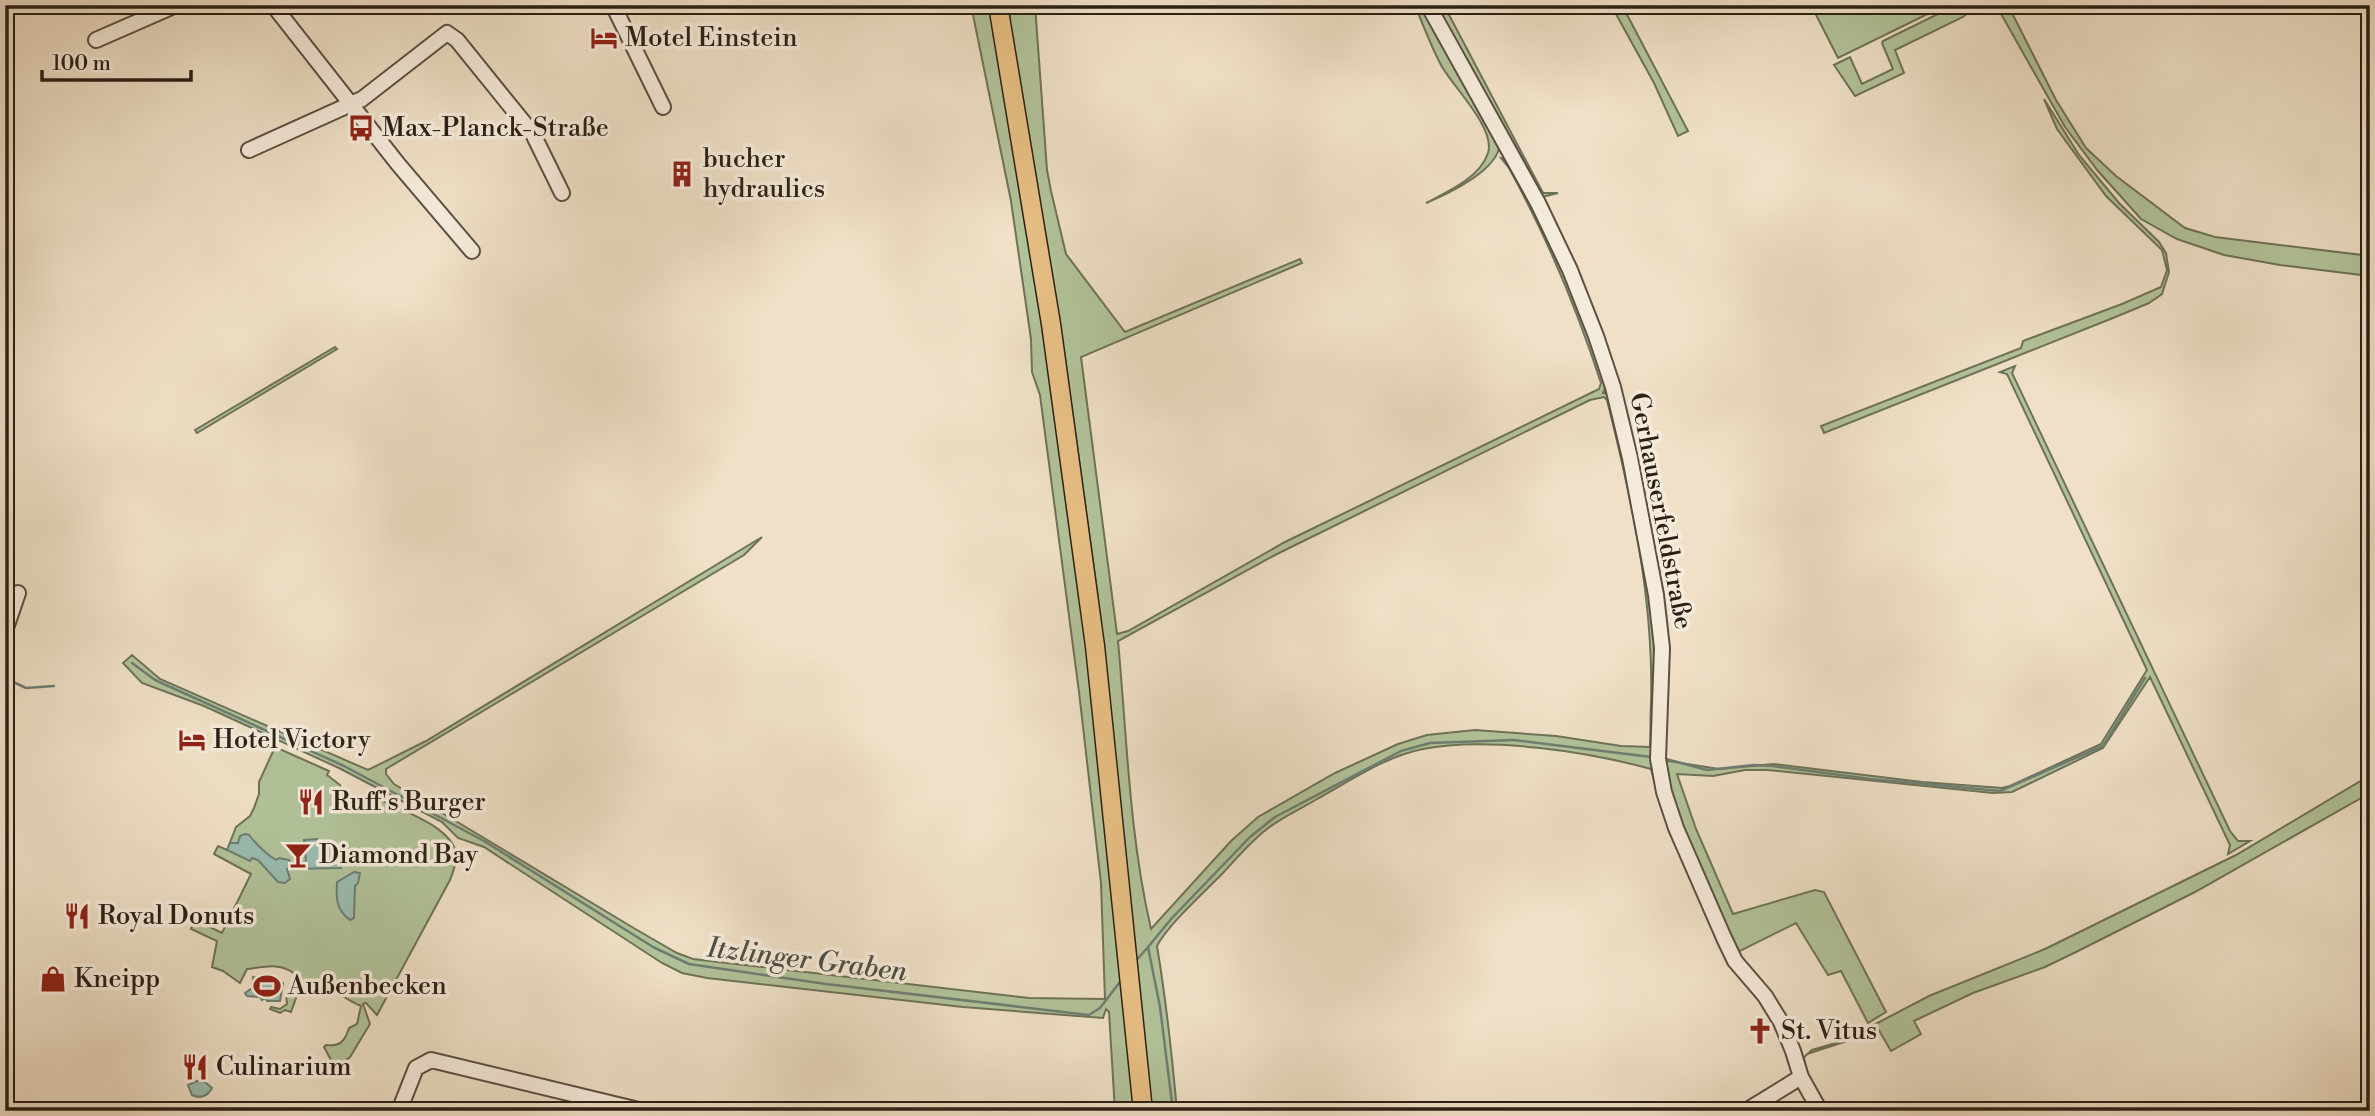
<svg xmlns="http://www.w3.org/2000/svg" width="2375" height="1116" font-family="'Libre Bodoni',serif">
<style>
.green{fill:#b2c39a;stroke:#6e7258;stroke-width:2;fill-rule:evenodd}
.water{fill:#9abdb1;stroke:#6d7e73;stroke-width:2}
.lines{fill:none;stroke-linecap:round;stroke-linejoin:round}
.stream{stroke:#6d7e73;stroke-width:2.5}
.minor-casing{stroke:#5b5042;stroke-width:18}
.major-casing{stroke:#2a2016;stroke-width:21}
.minor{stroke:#f5ebdb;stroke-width:14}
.major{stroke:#e8c084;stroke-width:18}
.labels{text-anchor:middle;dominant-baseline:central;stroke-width:7;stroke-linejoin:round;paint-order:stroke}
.poi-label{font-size:26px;fill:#2a2016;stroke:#f5ebdb;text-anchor:start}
.street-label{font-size:26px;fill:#2a2016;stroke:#f5ebdb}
.water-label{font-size:28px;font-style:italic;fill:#4c4f44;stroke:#f5ebdb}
</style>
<rect width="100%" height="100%" fill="#efe0c7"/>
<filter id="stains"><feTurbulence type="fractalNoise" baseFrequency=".00286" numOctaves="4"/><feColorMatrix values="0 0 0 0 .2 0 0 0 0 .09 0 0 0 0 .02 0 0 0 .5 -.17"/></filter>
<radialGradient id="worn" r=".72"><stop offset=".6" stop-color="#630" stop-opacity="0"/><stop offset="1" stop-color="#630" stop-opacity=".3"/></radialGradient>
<!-- green -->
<path class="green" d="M971 5H992L1013 124 1083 595 1137 1111H1115L1109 1012 1106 1009 1103 1018 963 1007 707 978 682 973 662 963 484 847 458 838 442 822 341 769 204 706 142 683 123 663 132 655 160 679 368 770 426 741 762 537 744 555 386 769V774L394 784 637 930 677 953 693 959 1029 998 1105 999 1101 883 1079 692 1040 395 1032 372 1031 339 1011 201Z
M1011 5H1035L1047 170 1051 191 1066 254 1125 332 1300 259 1302 263 1081 357 1117 634 1128 631 1285 542 1599 389 1601 383C1576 306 1548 239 1509 168L1501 158 1506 159 1547 230 1595 344 1606 386 1603 393 1610 394 1616 418 1655 622 1658 795 1651 769C1589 752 1487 736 1423 749 1386 756 1350 781 1317 799 1301 809 1282 817 1267 829 1250 842 1236 859 1222 874 1205 891 1167 926 1157 946 1166 1000 1172 1055 1177 1111H1151L1097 591 1064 352 1009 19ZM1604 397 1607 400C1632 500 1654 601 1651 704 1650 718 1651 733 1650 747L1621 746 1556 736 1475 730 1427 735 1398 744 1335 773 1258 817 1231 841 1151 929C1129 834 1127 737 1118 641L1275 555 1590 400Z
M1415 5H1424L1500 143C1499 170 1448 194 1426 203 1447 192 1480 178 1488 153 1496 128 1452 86 1441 65 1431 46 1423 25 1415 5Z
M1443 5H1455L1447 11 1543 193H1558L1542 197 1436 10Z
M1611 5H1622L1688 131 1678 136 1654 83Z
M1811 5H1946L1838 58Z
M1956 5H1978L1963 17 1895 50 1904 73 1855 96 1834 65 1850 57 1862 84 1893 69 1882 43 1883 41Z
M1996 5H2008L2056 100 2086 148 2116 176 2185 228 2215 237 2370 256V276L2280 265 2224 255 2177 239 2141 219 2098 171 2065 127Z
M2044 99 2079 155 2119 203 2159 242 2166 253 2169 272 2162 294 2149 303 2113 318 1824 433 1821 426 2021 348 2023 341 2122 304 2161 287 2167 270 2162 250 2106 196 2057 129Z
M335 347 337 349 197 433 195 430Z
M2015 366 2012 373 2230 831 2238 841H2250L2228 854 2230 845 2150 677 2103 748 2012 792 1993 793 1767 770H1745L1713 776 1677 774 1696 829 1733 914 1815 890 1824 892 1886 1012 1868 1023 1841 971 1828 975 1796 923 1736 953 1674 811 1662 760 1719 769 1774 764 1922 782 2002 788 2010 786 2101 744 2147 670 2007 374 2000 372Z
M275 747 329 771 327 775 340 785 344 799 360 811 383 801C404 811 453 828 456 854 457 863 453 872 450 880L377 1015 366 1003 363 1004 370 1024 350 1057 344 1062 331 1060 324 1047 326 1045C340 1047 345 1041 349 1028L357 1024 361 1006C343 999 330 984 310 981L300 987 291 1012 285 1010 280 1013 270 1009 271 1007 280 1009 287 1004 286 994 294 990 298 984 295 974C280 962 264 967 247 969L240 983 223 971 212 967 217 941 191 929 195 920 222 933 251 874 214 854 218 846 227 850 236 827 250 816 254 808 259 794V782Z
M2369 776 2370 793 2195 892 2076 952 2045 967 1973 993 1914 1021 1921 1034 1891 1051 1877 1027 1847 1041 1807 1054 1804 1058 1806 1073 1827 1111H1824L1811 1087 1801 1060 1812 1050 1843 1041 1929 996 2045 949 2236 855Z"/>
<!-- water -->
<path class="water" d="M245 834 249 835C257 845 265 853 276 860L279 858 289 860 290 863 306 862 304 840 317 839 318 845 321 848 339 846 341 868 287 869 290 879 285 883 278 882 258 860 252 858 250 861 227 850 230 843H238L240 836Z
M354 872 360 873 358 883 355 886 354 918 350 920C336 910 336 898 337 882Z
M270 975 275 981 283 983 280 1001H267L265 998 262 1000 260 997 247 996 245 993 252 988 253 977 262 979 263 976Z
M197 1081 205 1082 212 1088C208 1096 200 1099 192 1095L188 1085Z"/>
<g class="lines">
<!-- stream -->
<path class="stream" d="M132 663 155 680 344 766 484 841 653 947 689 964 826 984 1089 1015 1100 1008 1123 978
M5 678 26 688 54 686
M1666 759 1707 770 1754 765 1773 766 1871 779 2000 791 2103 746 2145 678
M1148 947 1172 918 1250 837 1275 817 1401 751 1430 743 1514 740 1651 757
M1135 962 1148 947 1160 1007 1173 1111"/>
<!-- minor casing -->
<g class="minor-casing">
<path id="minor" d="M273 5 398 164 472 251
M613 5 663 107
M1428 5 1538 203 1570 270 1596 336 1613 387 1630 458 1656 595 1662 648 1658 759 1664 792 1676 828 1724 938 1735 961 1765 996 1781 1022 1793 1051 1801 1077 1820 1111
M96 40 176 5
M249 150 362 99 447 33 457 40 533 134 562 193
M5 631 18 593
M399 1111 416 1068 431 1060 643 1111
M1746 1111 1801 1077"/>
</g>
<!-- major casing -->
<g class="major-casing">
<path id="major" d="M998 5 1051 324 1095 646 1143 1111"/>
</g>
<!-- minor -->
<use href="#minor" class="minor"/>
<!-- major -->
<use href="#major" class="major"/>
</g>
<!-- icons -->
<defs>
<g id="hotel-bare" transform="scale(2.1)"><path d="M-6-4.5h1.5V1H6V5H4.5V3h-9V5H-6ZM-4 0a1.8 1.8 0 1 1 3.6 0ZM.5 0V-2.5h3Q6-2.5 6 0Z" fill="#8f2418" stroke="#f5ebdb" stroke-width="2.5" paint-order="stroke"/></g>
<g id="bus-bare" transform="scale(2.1)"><path d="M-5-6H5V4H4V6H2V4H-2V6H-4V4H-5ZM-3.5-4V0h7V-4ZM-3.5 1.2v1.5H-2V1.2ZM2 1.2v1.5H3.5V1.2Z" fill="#8f2418" stroke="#f5ebdb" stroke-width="2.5" paint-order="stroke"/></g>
<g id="building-bare" transform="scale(2.1)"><path d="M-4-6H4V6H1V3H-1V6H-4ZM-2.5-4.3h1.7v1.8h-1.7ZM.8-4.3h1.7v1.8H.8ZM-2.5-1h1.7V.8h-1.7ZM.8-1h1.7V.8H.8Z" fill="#8f2418" stroke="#f5ebdb" stroke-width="2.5" paint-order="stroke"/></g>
<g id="restaurant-bare" transform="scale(2.1)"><path d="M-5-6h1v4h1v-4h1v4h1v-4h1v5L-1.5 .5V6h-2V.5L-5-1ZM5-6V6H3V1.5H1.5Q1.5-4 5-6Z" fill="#8f2418" stroke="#f5ebdb" stroke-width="2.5" paint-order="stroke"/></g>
<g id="bar-bare" transform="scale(2.1)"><path d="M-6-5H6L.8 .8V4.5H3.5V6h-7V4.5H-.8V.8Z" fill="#8f2418" stroke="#f5ebdb" stroke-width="2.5" paint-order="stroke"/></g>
<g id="shop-bare" transform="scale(2.1)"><path d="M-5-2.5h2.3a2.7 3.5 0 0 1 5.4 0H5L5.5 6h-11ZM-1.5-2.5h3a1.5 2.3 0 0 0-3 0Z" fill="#8f2418" stroke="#f5ebdb" stroke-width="2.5" paint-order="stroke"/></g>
<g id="stadium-bare" transform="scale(2.1)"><path d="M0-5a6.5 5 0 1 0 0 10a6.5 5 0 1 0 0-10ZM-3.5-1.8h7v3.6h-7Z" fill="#8f2418" stroke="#f5ebdb" stroke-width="2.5" paint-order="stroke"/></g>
<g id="church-bare" transform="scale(2.1)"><path d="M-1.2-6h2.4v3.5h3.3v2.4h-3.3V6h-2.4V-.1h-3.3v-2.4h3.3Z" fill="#8f2418" stroke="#f5ebdb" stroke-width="2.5" paint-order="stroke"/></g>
</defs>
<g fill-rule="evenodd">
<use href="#hotel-bare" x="604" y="38"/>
<use href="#bus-bare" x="361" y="128"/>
<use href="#building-bare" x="682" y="174"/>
<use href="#hotel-bare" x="192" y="740"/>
<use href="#restaurant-bare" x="311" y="802"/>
<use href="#bar-bare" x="298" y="855"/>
<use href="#restaurant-bare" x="77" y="916"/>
<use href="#shop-bare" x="53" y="979"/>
<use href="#stadium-bare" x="267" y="986"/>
<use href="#church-bare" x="1760" y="1031"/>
<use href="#restaurant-bare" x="195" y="1067"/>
</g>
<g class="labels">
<!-- poi labels -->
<g class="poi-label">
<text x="625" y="38">Motel Einstein</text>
<text x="382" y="128">Max-Planck-Straße</text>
<text x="703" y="159">bucher<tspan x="703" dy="30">hydraulics</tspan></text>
<text x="213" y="740">Hotel Victory</text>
<text x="332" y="802">Ruff's Burger</text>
<text x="319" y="855">Diamond Bay</text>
<text x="98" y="916">Royal Donuts</text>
<text x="74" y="979">Kneipp</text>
<text x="288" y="986">Außenbecken</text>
<text x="1781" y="1031">St. Vitus</text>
<text x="216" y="1067">Culinarium</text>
</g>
<!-- street labels -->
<g class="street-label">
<text transform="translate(1661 511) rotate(79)">Gerhauserfeldstraße</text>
</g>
<!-- water labels -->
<g class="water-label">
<text transform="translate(807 960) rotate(7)">Itzlinger Graben</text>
</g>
</g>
<!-- margin -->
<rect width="2375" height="1116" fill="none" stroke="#efe0c7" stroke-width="28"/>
<rect x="7" y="7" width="2361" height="1102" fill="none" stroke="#2a2016" stroke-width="3.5"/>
<rect x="14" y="14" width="2347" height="1088" fill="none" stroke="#2a2016" stroke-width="2"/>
<!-- scale -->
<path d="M42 70v10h149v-10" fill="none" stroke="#2a2016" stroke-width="3.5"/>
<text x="52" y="70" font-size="21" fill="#2a2016" stroke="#f5ebdb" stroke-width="5" paint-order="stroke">100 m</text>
<rect width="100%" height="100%" filter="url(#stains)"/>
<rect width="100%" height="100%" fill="url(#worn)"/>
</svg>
